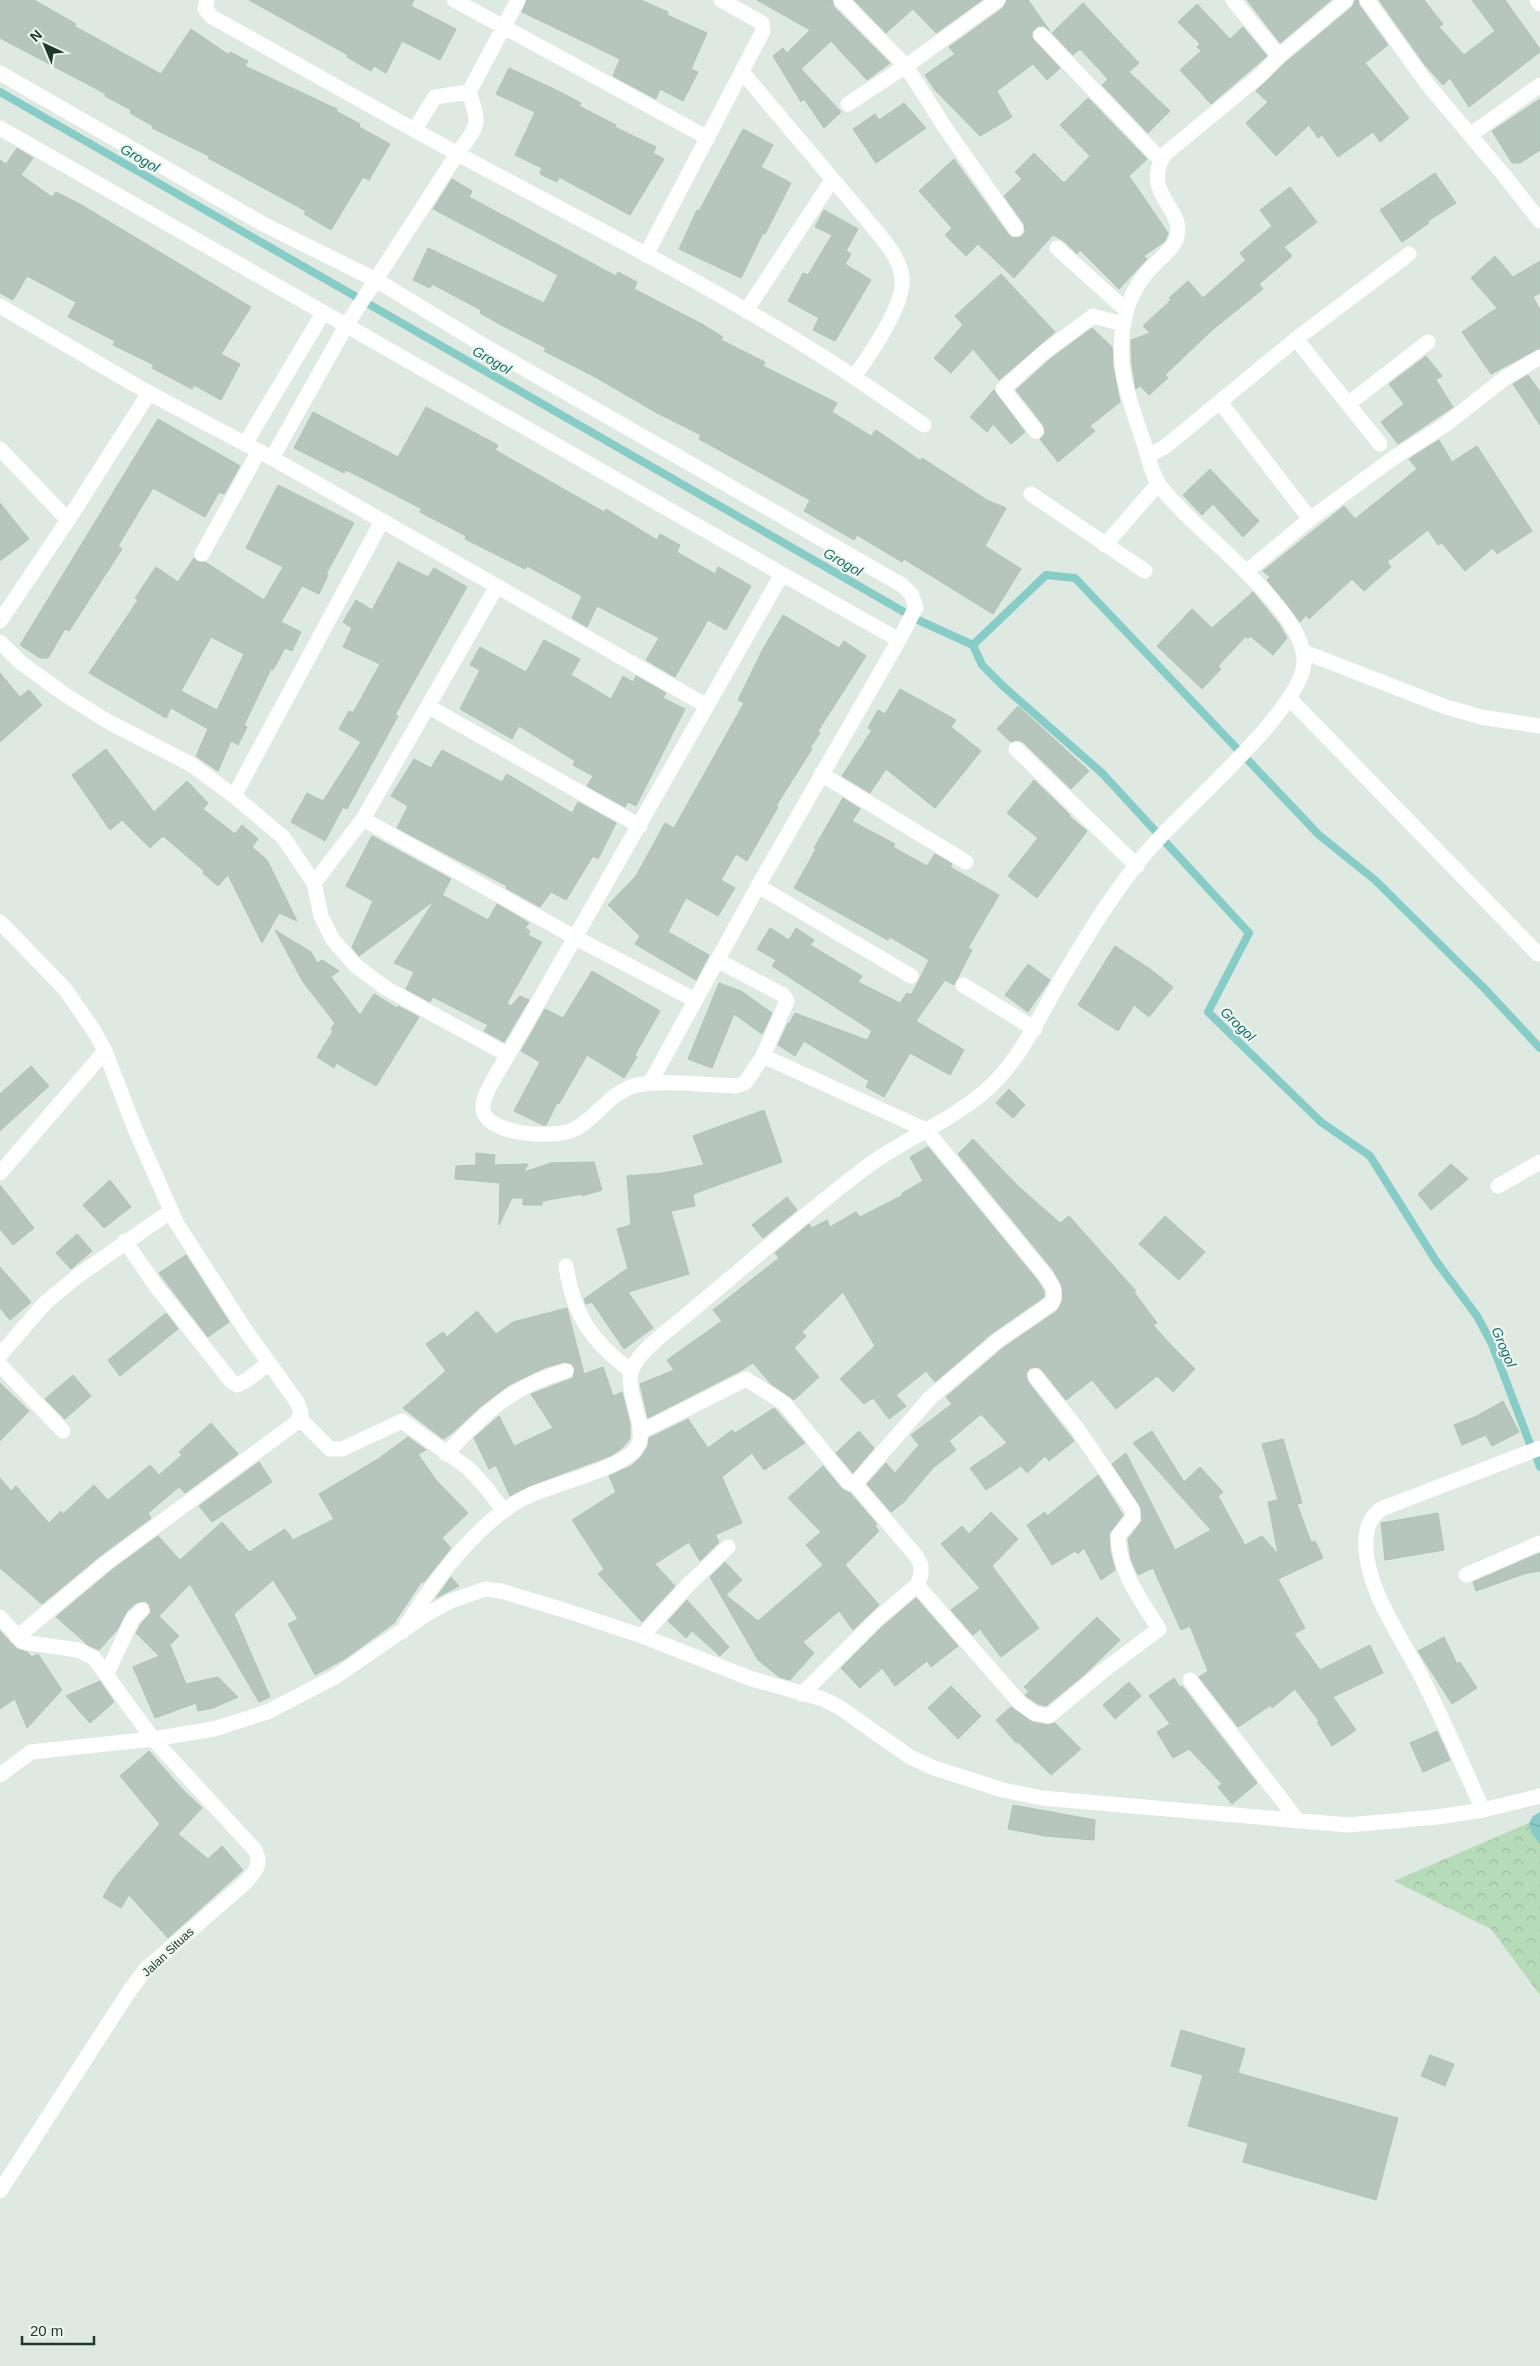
<svg xmlns="http://www.w3.org/2000/svg" width="1540" height="2366" font-family="Helvetica,sans-serif">
<style>
.forest{fill:url(#forest-crowns)}
.water{fill:url(#water-ripples)}
.lines{fill:none;stroke-linecap:round;stroke-linejoin:round}
.stream{stroke:#87ccc6;stroke-width:8}
.building{fill:#b6c6bc;stroke:#b1c2b7;fill-rule:evenodd}
.minor{stroke:#fff;stroke-width:15}
.labels{text-anchor:middle;dominant-baseline:central;stroke-width:4.5;stroke-linejoin:round;paint-order:stroke}
.street-label{font-size:12px;fill:#20382b;stroke:#eef6f0}
.water-label{font-size:14px;font-style:italic;fill:#1e706a;stroke:#eef6f0}
</style>
<defs>
<pattern id="forest-crowns" width="20" height="18" patternUnits="userSpaceOnUse" patternTransform="scale(1.25)"><rect width="20" height="18" fill="#b7dab8"/><path d="M2 6a3 3 0 1 1 6 0M12 15a3 3 0 1 1 6 0" fill="none" stroke="#9dbc9e"/></pattern>
<pattern id="water-ripples" width="26" height="14" patternUnits="userSpaceOnUse" patternTransform="scale(1.25)"><rect width="26" height="14" fill="#87ccc6"/><path d="M2 4q2-2 4 0t4 0M15 11q2-2 4 0t4 0" fill="none" stroke="#6ea7a1"/></pattern>
</defs>
<rect width="100%" height="100%" fill="#dee9e1"/>
<!-- forest -->
<path class="forest" d="M1529 1823 1531 1833 1540 1844V1995L1491 1929 1394 1881Z"/>
<!-- water -->
<path class="water" d="M1540 1812V1844L1531 1833 1529 1823 1533 1816Z"/>
<g class="lines">
<!-- stream -->
<path class="stream" d="M0 92 918 620 973 645 1046 575 1075 578 1319 835 1375 880 1484 988 1540 1048
M973 645 982 665 1004 687 1102 773 1249 933 1208 1012 1321 1122 1370 1156 1436 1261 1477 1316 1492 1344 1530 1444
M1536 1456 1540 1467"/>
</g>
<!-- building -->
<path class="building" d="M0 0H34L76 24 74 26 161 74 191 29 229 55 230 52 248 61 245 66 337 109 336 111 360 124 359 127 390 144 369 180 363 177 331 230 304 214 306 211 208 158 209 156 152 128 153 126 130 113 131 110 105 96 106 94 0 38Z
M249 0H414L411 6 456 29 440 60 402 41 386 73 374 66 371 71 347 57 348 55Z
M527 0H641L668 12 667 15 707 33 691 69 698 72 683 101 660 89 656 99 613 76 620 59 522 12Z
M757 0H832L834 7 890 63 867 80 831 41 801 69 841 112 824 128 804 99 801 102 773 56 783 48 787 53 810 30Z
M854 0H982L936 33 913 9 886 33Z
M1007 0H1028L1050 31 1044 26H1038L1032 32V38L1060 68 1047 80 1033 64 997 91 1012 117 980 136 935 90 925 75 955 54 949 47 1003 8Z
M1247 0H1331L1280 43Z
M1355 0H1358L1359 5 1388 45 1365 63 1409 118 1380 142 1373 132 1338 157 1322 135 1318 138 1309 125 1276 156 1246 123 1268 102 1256 91 1285 63 1352 7Z
M1379 0H1424L1443 24 1439 27 1464 55 1495 31 1472 0H1505L1540 49V52L1469 107 1450 78 1443 85 1425 65Z
M1083 3 1139 63 1129 72 1170 111 1148 133 1102 85 1108 79 1080 49 1073 55 1052 33Z
M1197 4 1230 39 1243 27 1267 56 1211 104 1180 70 1201 51 1197 47 1200 44 1178 22Z
M509 68 558 91 581 103 579 106 616 125 615 127 656 147 653 153 664 159 630 215 559 177 557 182 540 174 542 168 515 155 535 112 496 94Z
M1088 98 1147 159 1129 176 1168 233 1165 241 1144 256 1147 259 1119 289 1080 250 1077 254 1064 241 1053 235 1014 278 978 244 966 256 945 235 952 228 919 191 954 159 1008 234 1012 238 1021 237 1025 232 1024 224 1004 196 1022 179 1015 172 1034 153 1064 183 1090 156 1060 125Z
M1540 99V150L1520 163H1512L1492 131Z
M904 103 926 128 876 163 853 129 875 114 879 120Z
M743 129 773 145 761 167 791 183 765 234 763 233 741 278 679 249 697 210 699 211Z
M17 148 33 158 21 175 52 197 56 192 80 204 251 307 221 354 240 364 221 400 194 385 192 389 152 368 154 365 113 345 115 341 68 317 76 302 27 276 13 300 0 293V160L6 164Z
M1435 173 1456 203 1428 221 1429 223 1402 242 1380 210Z
M452 179 472 191 469 197 616 276 618 272 637 282 634 289 702 324 723 337 721 340 765 362 763 366 837 403 832 412 871 436 876 430 921 461 922 458 987 500 1006 508 985 546 1021 569 993 614 904 559 902 562 857 535 854 540 804 511 810 500 699 439 701 435 657 413 597 378 544 351 546 348 501 325 480 313 481 310 432 284 430 288 413 280 428 248 544 303 558 275 433 209Z
M1290 187 1317 222 1284 247 1292 256 1259 284 1263 289 1211 331 1165 375 1168 378 1149 395 1140 386 1136 389 1132 365 1131 340 1150 333 1143 326 1171 300 1169 298 1188 281 1203 298 1246 260 1240 253 1272 226 1260 210Z
M824 210 858 229 846 251 851 254 845 264 871 280 835 341 813 330 819 318 788 301 803 273 808 275 832 235 815 227Z
M1495 256 1513 277 1540 261V293L1533 297 1540 310V348L1491 374 1462 332 1497 308 1471 278Z
M1001 274 1055 332 999 380 973 349 951 373 934 358 963 325 955 316Z
M1092 328 1112 347 1113 367 1120 402 1090 426 1095 431 1058 462 1040 439 1045 434 1044 426 1016 390 1049 360Z
M1426 356 1442 376 1436 380 1453 407 1398 444 1381 422 1404 404 1389 384Z
M1528 375 1540 392V425L1513 384Z
M994 390 1025 432 1011 444 993 424 987 432 970 417Z
M426 407 498 445 495 450 604 512 606 509 657 540 660 534 680 545 677 552 715 574 718 567 751 586 726 630 708 620 675 677 646 660 659 638 597 606 587 627 572 618 582 596 527 566 525 569 465 539 466 536 420 512 422 509 372 483 346 470 344 473 294 448 313 412 398 457Z
M158 419 240 466 224 494 219 492 205 517 153 488 118 546 122 549 69 631 65 629 48 658H40L20 645Z
M1439 440 1452 462 1477 446 1532 531 1497 554 1493 548 1465 571 1442 543 1438 545 1428 530 1387 562 1391 567 1364 591 1352 579 1309 619 1306 615 1300 622 1267 580 1270 577 1263 571 1344 506 1355 519 1417 469 1409 459Z
M1210 469 1259 521 1243 537 1213 504 1202 515 1183 495Z
M278 485 354 523 326 574 328 575 319 594 302 586 281 622 301 632 292 651 285 648 273 670 271 669 244 725 247 727 238 745 231 741 218 771 196 756 208 729 171 708 166 718 89 673 138 600 135 598 156 567 178 582 194 558 198 562H205L264 600 283 567 246 548ZM211 637 244 654 217 710 181 691Z
M0 503 29 539 0 561Z
M398 562 428 577 434 568 467 587 395 715 398 716 347 809 343 807 325 841 291 822 307 793 323 801 361 742 339 729 349 711 353 713 380 664 343 647 352 628 343 622 356 600 372 610Z
M1253 592 1279 624 1287 638 1273 655 1250 636 1248 639 1246 636 1218 666 1221 669 1202 689 1157 646 1192 609 1212 628Z
M783 615 839 648 844 641 866 656 818 731 820 733 810 748 812 749 776 806 778 807 747 861 736 854 721 880 735 888 718 916 686 898 668 932 709 955 696 980 635 944 640 936 608 905 636 876 665 823 674 828 744 703 738 700 763 649Z
M544 640 580 659 571 675 611 699 623 676 633 682 636 676 666 693 663 698 685 709 636 806 628 802 625 807 587 786 593 776 573 765 575 761 519 726 512 739 460 709 480 670 470 665 480 647 526 672Z
M0 673 20 697 29 690 42 705 0 742Z
M900 689 956 720 951 727 981 751 935 808 886 769 870 793 842 776 872 730 868 728 878 710 885 714Z
M1018 706 1089 771 1071 789 1023 742 1018 740 1011 742 997 729Z
M106 749 154 812 187 781 208 803 203 809 235 834 242 825 258 839 252 847 267 860 297 921 279 913 262 943 228 875 218 886 203 873 204 871 163 836 150 848 122 820 110 830 72 775Z
M442 750 502 782 507 774 572 813 578 802 616 823 598 859 593 856 566 900 551 892 540 907 506 888 507 886 397 828 408 806 391 796 414 759 431 768Z
M1034 780 1070 815 1069 816 1087 831 1037 898 1008 876 1038 838 1007 813Z
M843 798 860 809 852 821 895 844 893 847 927 866 935 854 952 864 950 867 999 895 968 948 972 950 954 985 945 980 916 1021 964 1050 950 1075 910 1053 884 1097 866 1087 869 1081 804 1041 795 1056 778 1045 788 1023 789 1024 795 1013 867 1040 872 1031 772 966 776 960 757 949 770 928 789 940 796 928 814 940 810 945 862 976 858 982 900 1003 907 993 911 995 919 980 929 960 890 937 888 940 794 888 816 849 814 848Z
M372 836 451 879 442 895 488 920 497 904 529 923 525 928 530 931 528 935 542 942 507 1003 511 1006 520 996 529 1000 504 1042 484 1031 488 1025 433 997 430 1002 406 989 414 972 394 963 434 901 359 956 352 947 373 901 346 886Z
M275 930 311 952 317 963 322 960 339 971 331 977 360 1015 374 994 397 1008 398 1006 419 1017 376 1086 336 1063 334 1068 317 1057 333 1031 331 1029 335 1023 303 982Z
M1115 946 1150 969 1173 987 1149 1017 1134 1005 1118 1031 1078 1005Z
M1028 964 1050 980 1028 1012 1005 995Z
M592 971 660 1011 635 1055 637 1057 624 1078 587 1055 559 1104 557 1103 546 1125H543L514 1111 540 1062 521 1051 545 1009 563 1018Z
M719 983 741 991 772 1013 762 1034 734 1014 712 1068 688 1059Z
M31 1066 49 1086 0 1131V1094Z
M1009 1089 1025 1105 1013 1118 996 1103Z
M764 1110 782 1162 693 1194 695 1206 671 1211 689 1274 628 1292 653 1328 624 1349 592 1302 586 1304 584 1299 628 1268 617 1229 631 1225 627 1176 662 1173 704 1165 693 1136Z
M973 1139 1019 1187 1060 1223 1069 1216 1136 1291 1134 1292 1157 1323 1153 1325 1170 1344 1195 1369 1173 1392 1157 1376 1116 1409 1092 1380 1066 1400 1042 1370 1038 1367 1030 1368 1026 1373 1028 1382 1074 1441 1049 1461 1045 1456 1027 1473 1021 1466 986 1490 970 1468 1007 1443 981 1414 949 1441 956 1450 934 1467 904 1502 891 1512 867 1484 886 1463 895 1473 919 1445 911 1435 952 1404 946 1397 1003 1348 1057 1311 1063 1300 1062 1286 1053 1270 958 1154Z
M928 1147 1038 1281 1044 1291V1297L991 1334 935 1382 926 1371 896 1395 906 1406 889 1419 873 1398 864 1404 840 1379 875 1346 843 1292 802 1332 806 1336 794 1348 819 1377 794 1400 770 1383 753 1363 740 1371 648 1418 640 1384 674 1370 667 1360 722 1321 713 1310 779 1258 775 1253 809 1224 812 1228 827 1220 830 1227 856 1212 860 1217 903 1195 902 1193 923 1181 910 1157Z
M476 1153 495 1155 494 1165 528 1164 524 1172 551 1163 594 1162 602 1190 582 1196V1194L542 1201V1205H523V1198H512L499 1225 500 1183 455 1179 456 1166 476 1165Z
M1451 1164 1468 1179 1431 1210 1418 1194Z
M110 1180 131 1207 104 1228 83 1205Z
M0 1185 34 1228 13 1245 0 1229Z
M787 1197 797 1210 763 1238 752 1225Z
M1165 1216 1205 1252 1179 1280 1139 1244Z
M77 1234 92 1251 71 1269 56 1253Z
M186 1255 229 1322 208 1337 159 1273Z
M0 1267 31 1302 10 1320 0 1308Z
M567 1308 584 1374 603 1367 613 1396 622 1392 630 1424V1439L621 1449 610 1456 529 1486 510 1496 496 1465 489 1469 474 1438 499 1416 514 1446 553 1428 531 1394 573 1378 575 1369 572 1364 564 1362 544 1368 509 1385 480 1407 452 1433 443 1439 403 1408 446 1371 426 1344 443 1332 447 1337 477 1311 496 1334 513 1322Z
M166 1313 178 1329 120 1376 108 1360Z
M73 1375 91 1396 65 1419 45 1399Z
M0 1383 29 1411 0 1441Z
M1503 1401 1519 1432 1492 1446 1486 1435 1462 1445 1454 1425 1477 1416Z
M774 1408 805 1443 764 1470 752 1453 722 1477 742 1523 715 1535 719 1542 700 1561 689 1542 655 1564 675 1586 642 1622 598 1574 604 1569 572 1520 616 1492 609 1476 631 1466 641 1457 648 1446 649 1438 688 1419 708 1448 732 1430 735 1433Z
M211 1423 238 1454 185 1493 179 1487 148 1513 151 1518 100 1556 42 1604 0 1568V1478L11 1491 16 1486 49 1523 61 1511 63 1514 94 1485 108 1500 150 1465 159 1475 182 1455 179 1452Z
M859 1431 874 1448 853 1473 836 1453Z
M1152 1431 1184 1482 1200 1467 1223 1492 1218 1496 1245 1545 1262 1536 1278 1554 1268 1502 1278 1500 1262 1444 1283 1439 1302 1503 1297 1504 1311 1542 1315 1541 1323 1558 1278 1579 1305 1628 1294 1634 1320 1670 1370 1645 1383 1673 1333 1697 1356 1730 1332 1746 1317 1722 1319 1721 1295 1689 1272 1708 1271 1705 1238 1727 1199 1677 1208 1671 1190 1626 1181 1630 1153 1568 1138 1575 1131 1559 1128 1539 1142 1521 1141 1508 1112 1464 1126 1453 1175 1550 1211 1530 1133 1443Z
M408 1437 426 1450 418 1454 436 1480 468 1513 442 1538 451 1548 423 1583 422 1581 394 1623 346 1658 315 1675 288 1624 298 1619 273 1580 234 1614 270 1697 259 1702 190 1584 159 1616 179 1636 170 1645 186 1684 218 1677 238 1697 213 1708 198 1711 196 1703 155 1718 133 1667 159 1656 136 1633 141 1624 151 1612 149 1604 145 1601 136 1603 127 1611 117 1630 99 1650 88 1645 56 1617 112 1570 158 1536 180 1560 222 1522 249 1552 285 1529 293 1540 334 1519 319 1494 378 1459Z
M259 1462 272 1482 212 1522 199 1506Z
M823 1466 842 1489 850 1493 877 1524 875 1526 879 1531 845 1565 879 1605 853 1630 839 1611 803 1642 814 1653 790 1680 779 1677 758 1660 710 1577 725 1562 742 1580 726 1595 758 1621 823 1565 806 1545 821 1532 788 1498Z
M1098 1475 1123 1515 1109 1534 1110 1551 1115 1570 1101 1580 1084 1548 1078 1554 1075 1551 1052 1565 1027 1525 1045 1512 1047 1516Z
M991 1512 1018 1539 992 1566 1039 1628 1001 1657 980 1629 973 1635 951 1610 980 1588 941 1544 962 1526 969 1534Z
M1438 1513 1444 1550 1385 1560 1381 1523Z
M1540 1553V1571L1527 1573 1476 1591 1473 1582Z
M451 1577 459 1586 436 1598Z
M916 1598 958 1646 931 1667 927 1661 895 1686 882 1668 860 1688 841 1668 882 1627Z
M687 1600 729 1647 720 1656 692 1631 686 1638 668 1621Z
M1097 1617 1120 1640 1084 1675 1046 1706 1038 1704 1026 1696 1025 1695 1029 1691 1024 1687Z
M0 1631 17 1649 27 1652 32 1657 38 1654 62 1690 27 1728 15 1699 0 1709Z
M1444 1637 1457 1664 1460 1662 1477 1688 1452 1704 1418 1651Z
M1174 1678 1180 1687 1182 1686 1257 1783 1232 1804 1218 1787 1222 1784 1189 1749 1173 1758 1157 1732 1170 1724 1149 1696Z
M100 1681 114 1702 90 1723 66 1696Z
M1129 1682 1141 1696 1115 1719 1103 1705Z
M951 1686 981 1716 958 1739 928 1708Z
M1011 1707 1032 1722 1048 1725 1055 1723 1081 1749 1051 1775 1018 1742 1016 1743 996 1720Z
M1437 1731 1450 1760 1423 1772 1410 1743Z
M149 1751 182 1789 202 1808 178 1834 208 1859 222 1846 243 1870 168 1938 129 1895 121 1908 103 1897 114 1878 160 1824 120 1776Z
M1013 1805 1095 1820 1094 1840 1045 1836 1008 1829Z
M1181 2030 1245 2049 1238 2073 1398 2118 1376 2200 1243 2162 1248 2143 1188 2126 1203 2075 1171 2066Z
M1430 2055 1454 2064 1445 2086 1421 2076Z"/>
<g class="lines">
<!-- minor -->
<path class="minor" d="M207 0 205 9 212 17C308 70 403 125 499 176 619 240 741 302 854 377 869 356 906 303 902 277 899 257 885 242 873 227L743 73
M454 0 708 138
M841 0 906 66 998 0
M1367 0 1428 85 1503 174 1540 221
M1537 0 1540 4
M1041 35 1161 160
M1279 56 1346 0
M0 73 263 224 376 280 483 345 902 585 911 594 916 607 899 640 782 574
M848 104 906 66 944 126 1016 229
M0 128 782 574 508 1055C501 1067 481 1096 483 1109 486 1136 557 1139 575 1129 596 1118 609 1094 633 1086 656 1079 710 1085 736 1086L745 1083 763 1056 787 1001 783 995 717 960
M415 129 435 97 469 92 518 0
M1470 135 1540 85
M1057 248 1126 310
M646 255 763 31 762 23 721 0
M0 306 149 393 272 458 707 706
M746 311 832 180
M1296 339 1380 444
M854 377 924 425
M1220 402 1310 519
M1348 404 1428 342
M1036 431 1003 389 1043 353 1093 316 1123 324
M245 444 323 313
M0 449 68 520
M1148 456 1166 446 1296 339 1409 254
M272 458 346 326 457 154C478 125 481 127 469 92
M1031 494 1145 571
M1105 545 1158 484
M202 554 259 451
M1246 572 1310 519 1392 459 1445 425 1505 378 1540 357
M0 621 68 520 149 393
M0 642 20 662 64 694 107 721 192 765 234 796 283 837 314 883 321 916 333 940 355 965 387 989 508 1055
M1304 652 1446 707 1481 717 1540 726
M1289 698 1538 954
M429 707 640 826
M1016 749 1137 866
M821 774 966 862
M234 796 382 521
M363 819 576 938 695 1000
M314 883 363 819 497 586
M758 886 911 976
M0 922 65 989 94 1031 105 1051 135 1129 177 1224 246 1331 297 1402 301 1413 297 1422 106 1563 17 1637
M963 985 1035 1029
M650 1083 758 886 899 640
M0 1173 105 1051
M1498 1186 1540 1162
M125 1241 156 1286 231 1381 237 1385 247 1380 269 1363
M566 1266C573 1315 592 1342 631 1371
M0 1355 45 1303 79 1275 171 1211
M0 1365 63 1431
M300 1419 330 1449H342L402 1421 468 1468 484 1485 504 1511
M640 1432 746 1379 784 1403 849 1483 855 1484 930 1398 997 1341 1052 1303C1057 1291 1052 1285 1045 1275L926 1130 763 1056
M446 1454C483 1414 511 1386 566 1371
M1466 1575 1540 1543
M917 1585 1020 1703 1034 1713 1049 1716 1103 1671 1159 1629C1141 1600 1119 1572 1118 1536L1133 1518 1132 1509 1076 1427 1035 1376
M0 1617 23 1642 78 1650 94 1658 153 1739 255 1850C262 1864 256 1871 246 1882L145 1970 130 1990 0 2191
M402 1632C431 1585 472 1528 520 1500 547 1485 618 1470 635 1450 652 1431 623 1392 632 1369 638 1355 651 1345 662 1335 730 1280 795 1221 865 1168 902 1140 947 1123 983 1093 1019 1063 1038 1019 1061 979 1088 934 1118 884 1153 845 1186 807 1302 708 1304 663 1307 609 1192 530 1160 486 1152 475 1148 457 1144 443 1129 399 1114 364 1125 316 1130 295 1140 278 1156 263 1163 256 1172 249 1176 240 1188 209 1139 194 1165 154L1262 74 1279 56 1233 0
M642 1636 688 1585 728 1547
M107 1673 133 1618 142 1610
M1190 1680 1298 1821
M802 1694 876 1620 917 1585 921 1575V1565L917 1557 855 1484
M0 1775 31 1752 153 1739 214 1729 267 1712 335 1677 425 1615 451 1601 485 1589 501 1591 570 1612 642 1636 752 1679 823 1699 839 1707 910 1757 934 1768 1003 1790 1042 1798 1348 1825 1437 1817 1483 1810 1540 1796
M1483 1810C1463 1766 1444 1721 1422 1678 1403 1640 1368 1592 1366 1549 1365 1532 1368 1519 1381 1509L1540 1448"/>
</g>
<g class="labels">
<!-- street labels -->
<g class="street-label">
<text transform="translate(168 1952) rotate(-43)">Jalan Situas</text>
</g>
<!-- water labels -->
<g class="water-label">
<text transform="translate(140 158) rotate(30)">Grogol</text>
<text transform="translate(492 360) rotate(30)">Grogol</text>
<text transform="translate(843 562) rotate(30)">Grogol</text>
<text transform="translate(1238 1024) rotate(44)">Grogol</text>
<text transform="translate(1504 1347) rotate(67)">Grogol</text>
</g>
</g>
<!-- north arrow -->
<g transform="translate(45 45) rotate(316)" stroke="#eef6f0" stroke-width="4" paint-order="stroke">
<path d="M0-4L9 19L0 12L-9 19Z" fill="#20382b"/>
<text y="-8" font-size="14" font-weight="bold" text-anchor="middle" fill="#20382b">N</text>
</g>
<!-- scale -->
<path d="M22 2336v8h72v-8" fill="none" stroke="#20382b" stroke-width="2.5"/>
<text x="30" y="2336" font-size="15" fill="#20382b" stroke="#eef6f0" stroke-width="4" paint-order="stroke">20 m</text>
</svg>
